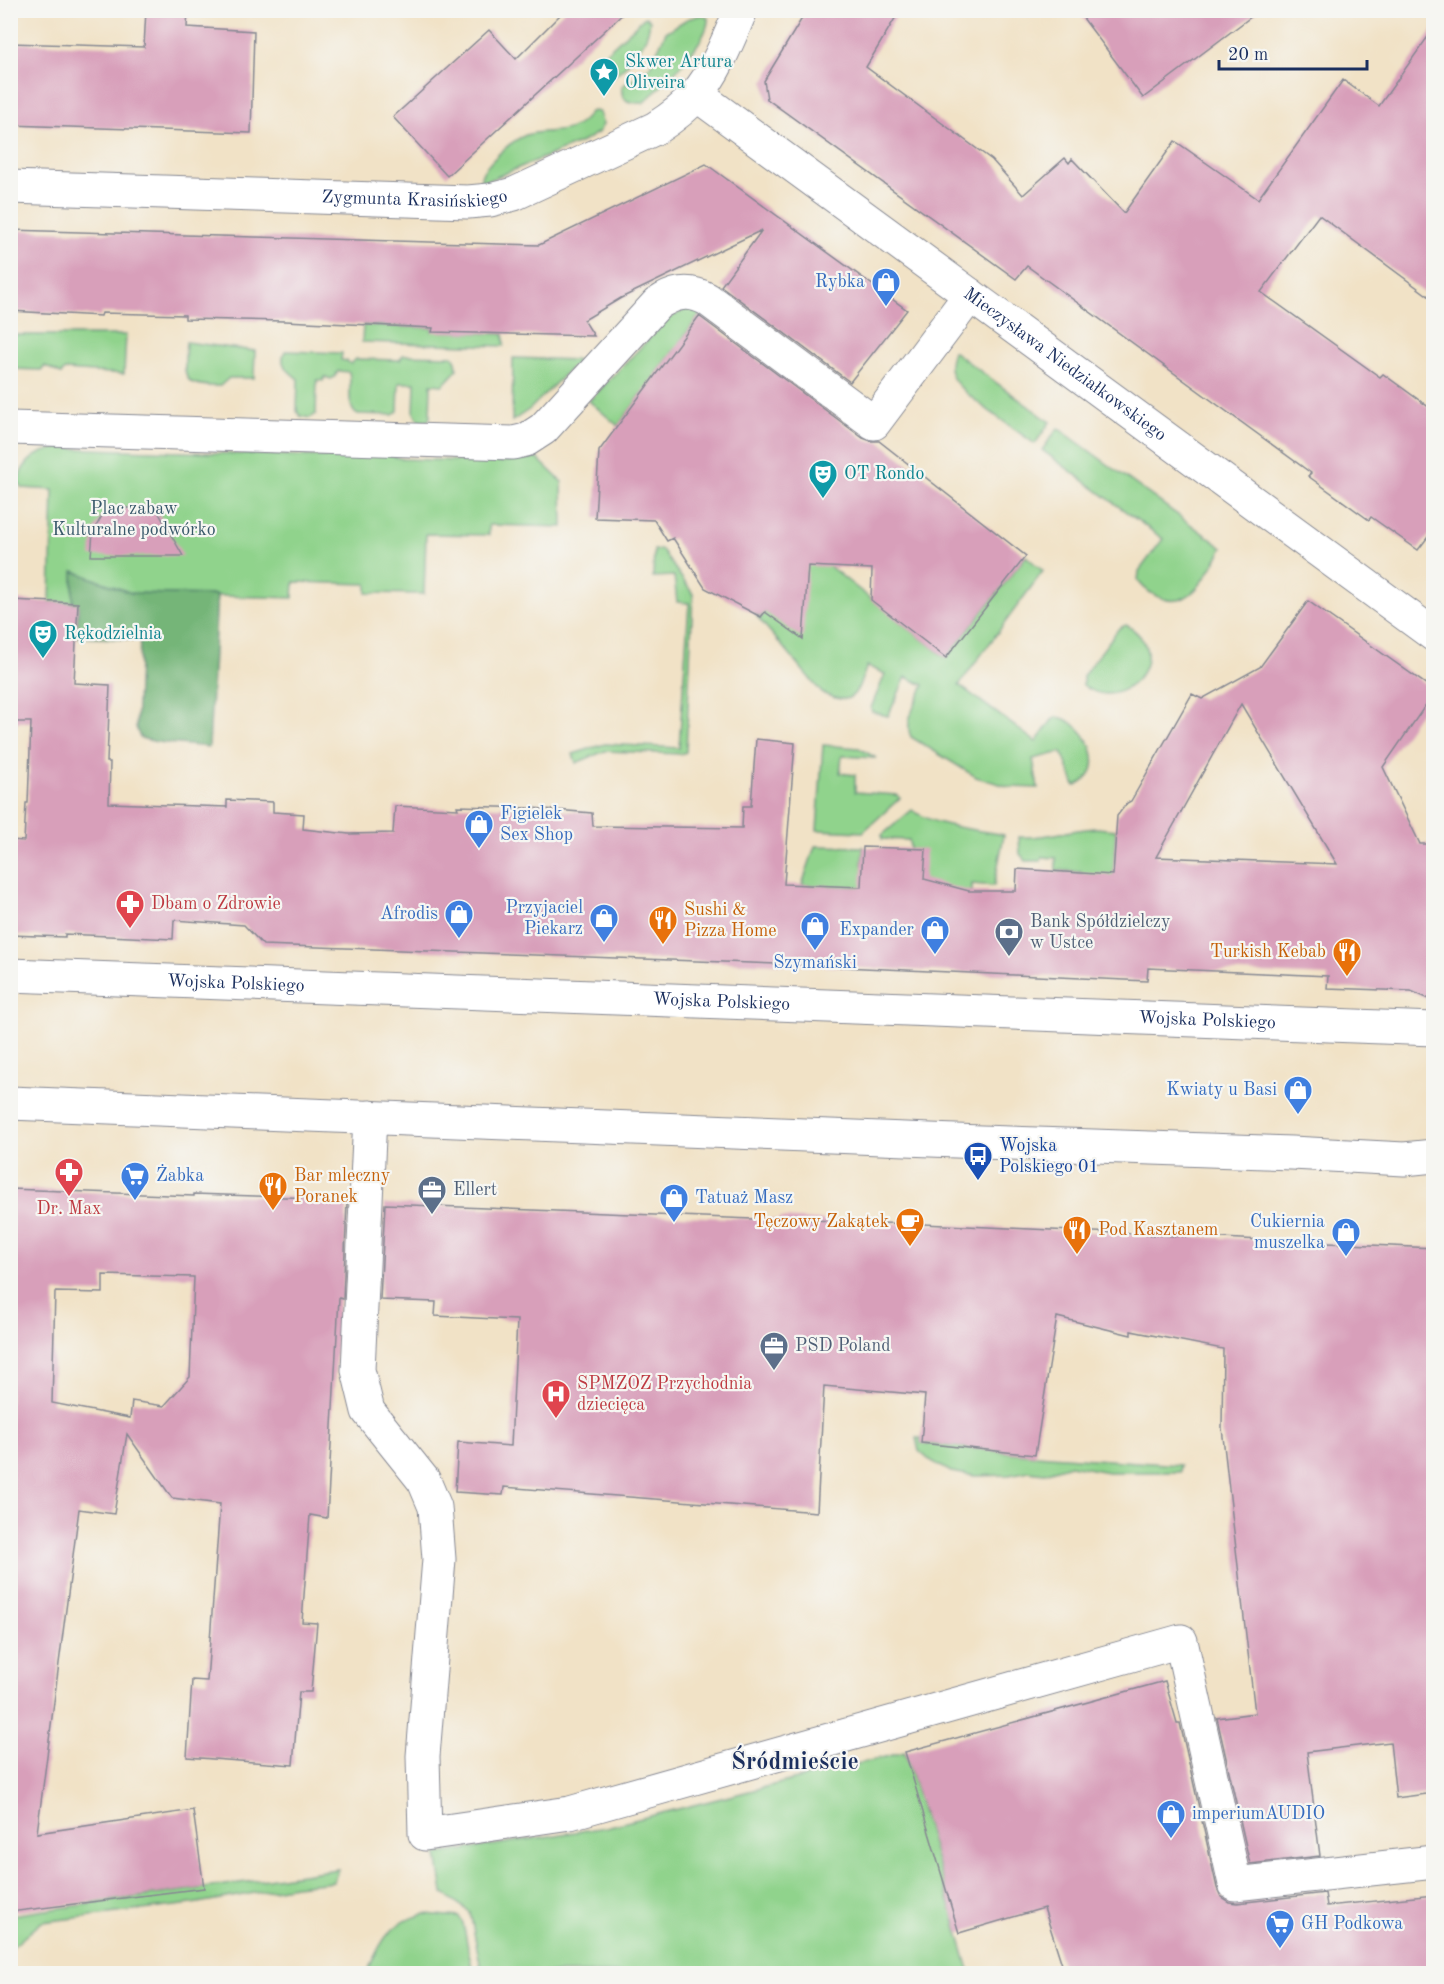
<svg xmlns="http://www.w3.org/2000/svg" width="1444" height="1984" font-family="'Old Standard TT',serif">
<style>
.green{fill:#90d38c;stroke:#568175;stroke-width:1.5}
.forest{fill:#74b578;stroke:#48726b;stroke-width:1.5}
.building{fill:#d89fba;fill-rule:evenodd}
.lines{fill:none;stroke-linecap:round;stroke-linejoin:round}
.minor-casing{stroke:#868892;stroke-width:35}
.minor{stroke:#fff;stroke-width:33}
.labels{text-anchor:middle;dominant-baseline:central;stroke-width:4.5;stroke-linejoin:round;paint-order:stroke}
.culture-label{font-size:18px;fill:#0d838f;stroke:#f6f6f2;text-anchor:start}
.street-label{font-size:18px;fill:#1b2f5e;stroke:#f6f6f2}
.shop-label{font-size:18px;fill:#366cbe;stroke:#f6f6f2;text-anchor:end}
.park-label{font-size:18px;fill:#38586a;stroke:#f6f6f2}
.health-label{font-size:18px;fill:#be3a42;stroke:#f6f6f2;text-anchor:start}
.food-label{font-size:18px;fill:#c56008;stroke:#f6f6f2;text-anchor:start}
.service-label{font-size:18px;fill:#4e5e75;stroke:#f6f6f2;text-anchor:start}
.transit-label{font-size:18px;fill:#164399;stroke:#f6f6f2;text-anchor:start}
.district-label{font-size:24px;font-weight:bold;fill:#1b2f5e;stroke:#f6f6f2}
</style>
<rect width="100%" height="100%" fill="#f6f6f2"/>
<filter id="ink" filterUnits="userSpaceOnUse"><feTurbulence type="fractalNoise" baseFrequency=".0167" numOctaves="2"/><feDisplacementMap in="SourceGraphic" scale="12" xChannelSelector="R" yChannelSelector="G"/><feConvolveMatrix kernelMatrix="1 2 1 2 8 2 1 2 1" color-interpolation-filters="sRGB"/></filter>
<filter id="wash" filterUnits="userSpaceOnUse"><feTurbulence type="fractalNoise" baseFrequency=".008" numOctaves="4" result="noise"/><feDisplacementMap in="SourceGraphic" scale="24" xChannelSelector="R" yChannelSelector="G"/><feGaussianBlur stdDeviation="1.35" result="paint"/><feColorMatrix in="noise" values="0 0 0 0 0 0 0 0 0 0 0 0 0 0 0 0 0 1.4 0 .05"/><feComposite in="paint" operator="in"/></filter>
<g filter="url(#wash)">
<rect width="100%" height="100%" fill="#f1e2c6"/>
<!-- green -->
<path class="green" d="M701 15 708 18C710 41 661 87 643 103 630 103 620 102 622 86L637 77 650 66 666 32 687 19Z
M645 17 650 20C649 43 628 67 609 79L601 80 594 74 593 67 596 62Z
M594 111 599 112 603 124 599 132 584 141 489 180 481 181C480 172 487 167 492 161 501 151 513 140 526 135 548 128 575 138 590 112Z
M690 307 703 311 618 426 589 401 669 318Z
M363 325 433 328 432 331 504 334V346L362 342Z
M11 335H126L124 374 65 370 61 374 45 366 42 370 11 369Z
M186 342 255 351 254 378H229L220 386C180 387 184 377 186 342Z
M285 351 342 353 341 360 347 361 351 364 356 359 400 360 403 355 453 356 456 361 457 370 443 385 431 384 430 417 428 421H419L414 413 415 383H399L398 411 393 415 356 414C346 405 352 385 349 372L338 371 335 377 331 379 325 377 323 381 317 380 316 414 310 418 300 416 297 411 298 379C288 371 278 364 285 351Z
M953 351 1050 422 1035 444C1018 431 961 394 953 378 948 369 950 360 953 351Z
M513 358 579 360 530 409 512 421Z
M1058 428 1223 548C1210 568 1194 609 1164 599 1154 596 1145 590 1138 581L1139 571 1163 539 1042 450Z
M59 448 339 457 352 453 385 454 403 459 501 462 534 458 538 459 562 482 563 527 489 525V535L426 534 424 594 367 593V584L294 582 293 598 131 593 74 571 73 603 50 602 53 490 22 488 18 481C24 459 39 451 59 448Z
M654 550H662L693 594 686 752 681 754 605 751 576 763 573 754 605 744 679 748 689 603 677 602 674 576 653 577Z
M810 551 946 658 1026 556 1043 571 959 685 1036 742 1052 720 1057 717C1085 720 1113 772 1075 786L1062 752 1033 759 1038 788 1010 787 976 777 911 737C903 721 918 700 924 685L906 677 888 716 872 712 871 708 885 674 867 666C856 694 854 708 822 693L755 614 761 617Z
M1126 625C1178 654 1122 717 1083 685V676L1119 628Z
M823 745 859 748 876 758 842 756 840 773 855 775V792L897 795 900 798 863 832 817 830Z
M912 810C938 828 974 829 1004 835L994 886 972 884V892L923 891 910 849 909 840 882 839V835Z
M1097 828 1116 830 1113 884 1082 883 1081 872 1056 870V858L1042 857 1041 861H1026L1020 854 1019 837C1046 839 1069 829 1097 828Z
M815 846 863 847 862 865 881 867 879 888 802 885Z
M916 1438H921V1443L1035 1455 1180 1465V1472H1108L1070 1465 1044 1473 1029 1471 1009 1475 975 1476 951 1472 928 1459 919 1451Z
M905 1752 970 1973H482L470 1912 443 1893 437 1854 606 1827Z
M338 1869 333 1882 295 1886 192 1904 42 1922 11 1948V1915Z
M426 1914 459 1917 463 1923 473 1973H369L368 1970C383 1939 389 1922 426 1914Z"/>
<!-- forest -->
<path class="forest" d="M73 571 131 593 217 595 209 747 157 742 140 738 136 727 140 640 77 637 78 604 73 603Z"/>
<g id="blocks">
<!-- building -->
<path class="building" d="M146 10H188L187 27 254 31 251 133 10 125V43L144 47Z
M565 10H627L447 176 393 117 489 30 516 59Z
M807 10H900L866 67 992 160 1023 195 1065 158 1069 163 1072 159 1124 213 1175 141 1258 199 1343 80 1379 106 1434 28V300L1319 215 1261 292 1380 377 1383 374 1434 411V529L1418 550 1371 517 1369 520 1308 476 1311 473 1027 266 1016 279 767 99 764 81Z
M1077 10H1260L1143 98Z
M706 164 907 310 850 382 721 286 762 230 621 298 584 320 594 336 432 332 433 328 285 321 185 319V315L102 313 101 316 10 311V230L539 245Z
M699 316 863 438 871 441H879L1026 556 946 658 871 600 872 569 808 566 803 639 765 612 761 617 705 588 673 538 667 541 654 520 595 518 599 451Z
M112 508H156L183 556H91L93 532 103 514Z
M10 600 78 603 74 683 110 685 107 762H110L109 803 227 807V800L273 802V812L304 814 303 829 349 834 393 833 395 806 458 809 457 806 532 808 592 813 593 826 742 828 743 806H751L756 739 795 743 784 884 861 887 863 847 926 849 924 879 969 891H1016L1017 869 1113 875 1117 816 1127 803 1131 801 1192 694 1202 699 1260 667 1308 601 1434 690V693L1383 767 1420 844H1434V1001L1411 991 1327 988 1328 976 1148 968 1147 981 778 964 263 945 244 925 174 920 173 939 65 934V937L10 935V840L24 841 26 803H28L31 722H10ZM1241 704 1337 864 1156 857Z
M10 1189 194 1196V1194L345 1199V1202H347L343 1299 339 1298 327 1518 310 1515 302 1622 317 1623 311 1692H299L293 1765 187 1757 192 1680 207 1681 220 1504 172 1498 127 1434 114 1514 79 1509 37 1833 193 1810 204 1888 10 1912ZM103 1275 194 1277 190 1377 164 1406 132 1401 130 1418 52 1403 55 1292 103 1293Z
M385 1204 780 1220V1218L832 1221V1222L923 1224 1434 1248V1793L1396 1798 1390 1742 1307 1752 1320 1856 1250 1864 1217 1718 1255 1713 1222 1428 1223 1349 1131 1331V1335L1057 1317 1035 1455 921 1443 925 1395 824 1386 817 1512 504 1487 503 1495 455 1492 458 1442 511 1446 517 1320 435 1316 436 1302 380 1300Z
M1165 1681 1177 1723H1180L1217 1888 1221 1897 1229 1902 1237 1903 1325 1893 1327 1906 1434 1895V1974H1065L1044 1908 959 1933 905 1752Z"/>
</g>
</g>
<g filter="url(#ink)">
<use href="#blocks" fill-opacity="0" stroke="#868892" stroke-width="1.5"/>
<g class="lines">
<!-- minor casing -->
<g class="minor-casing">
<g id="minor">
<path id="s1" d="M697 95 1434 635"/>
<path id="s2" d="M10 187 468 202 490 200 514 194 656 128C670 119 685 108 696 95 716 72 729 38 741 10"/>
<path d="M10 428 513 443 526 440 543 429 657 304C673 293 688 289 707 299L874 423 970 295"/>
<path id="s3" d="M10 975 1434 1029"/>
<path d="M10 1103 981 1142 1292 1153 1404 1159 1434 1156"/>
<path d="M370 1117 358 1370 368 1411 424 1481 435 1507 439 1559 423 1756 425 1834 570 1813 1181 1641 1235 1884 1434 1862"/>
</g>
</g>
<!-- minor -->
<use href="#minor" class="minor"/>
</g>
</g>
<!-- icons -->
<defs>
<g id="sight-pin" transform="scale(1.5)"><path d="M0 17L-7.5 6A9.5 9.5 0 1 1 7.5 6Z" fill="#0f9aa8" stroke="#f6f6f2"/><path d="M0-6L1.8-2.2L6-1.7L2.9 1.2L3.7 5.4L0 3.3L-3.7 5.4L-2.9 1.2L-6-1.7L-1.8-2.2Z" fill="#fff"/></g>
<g id="shop-pin" transform="scale(1.5)"><path d="M0 17L-7.5 6A9.5 9.5 0 1 1 7.5 6Z" fill="#3f7fe0" stroke="#f6f6f2"/><path d="M-5-2.5h2.3a2.7 3.5 0 0 1 5.4 0H5L5.5 6h-11ZM-1.5-2.5h3a1.5 2.3 0 0 0-3 0Z" fill="#fff"/></g>
<g id="theatre-pin" transform="scale(1.5)"><path d="M0 17L-7.5 6A9.5 9.5 0 1 1 7.5 6Z" fill="#0f9aa8" stroke="#f6f6f2"/><path d="M-5-5.5Q0-4 5-5.5V0Q5 5 0 6Q-5 5-5 0ZM-3.3-2.5H-1v1.5H-3.3ZM1-2.5H3.3v1.5H1ZM-2.8 1Q0 5.5 2.8 1Z" fill="#fff"/></g>
<g id="pharmacy-pin" transform="scale(1.5)"><path d="M0 17L-7.5 6A9.5 9.5 0 1 1 7.5 6Z" fill="#e0444e" stroke="#f6f6f2"/><path d="M-2-6h4v4h4v4h-4v4h-4v-4h-4v-4h4Z" fill="#fff"/></g>
<g id="restaurant-pin" transform="scale(1.5)"><path d="M0 17L-7.5 6A9.5 9.5 0 1 1 7.5 6Z" fill="#e8710a" stroke="#f6f6f2"/><path d="M-5-6h1v4h1v-4h1v4h1v-4h1v5L-1.5 .5V6h-2V.5L-5-1ZM5-6V6H3V1.5H1.5Q1.5-4 5-6Z" fill="#fff"/></g>
<g id="bank-pin" transform="scale(1.5)"><path d="M0 17L-7.5 6A9.5 9.5 0 1 1 7.5 6Z" fill="#5c6f8a" stroke="#f6f6f2"/><path d="M-6-4H6V4H-6ZM0-2.3a2.3 2.3 0 1 0 0 4.6a2.3 2.3 0 1 0 0-4.6Z" fill="#fff"/></g>
<g id="bus-pin" transform="scale(1.5)"><path d="M0 17L-7.5 6A9.5 9.5 0 1 1 7.5 6Z" fill="#1a4fb4" stroke="#f6f6f2"/><path d="M-5-6H5V4H4V6H2V4H-2V6H-4V4H-5ZM-3.5-4V0h7V-4ZM-3.5 1.2v1.5H-2V1.2ZM2 1.2v1.5H3.5V1.2Z" fill="#fff"/></g>
<g id="supermarket-pin" transform="scale(1.5)"><path d="M0 17L-7.5 6A9.5 9.5 0 1 1 7.5 6Z" fill="#3f7fe0" stroke="#f6f6f2"/><path d="M-6-5.5h2.5l.6 2H6L4.5 2H-2.5L-4.4-4H-6ZM-1.5 3.2a1.3 1.3 0 1 0 .1 0ZM3 3.2a1.3 1.3 0 1 0 .1 0Z" fill="#fff"/></g>
<g id="office-pin" transform="scale(1.5)"><path d="M0 17L-7.5 6A9.5 9.5 0 1 1 7.5 6Z" fill="#5c6f8a" stroke="#f6f6f2"/><path d="M-6-3h4V-5.5h4V-3h4V5H-6ZM-1-4.5V-3h2v-1.5ZM-6 0V1H6V0Z" fill="#fff"/></g>
<g id="cafe-pin" transform="scale(1.5)"><path d="M0 17L-7.5 6A9.5 9.5 0 1 1 7.5 6Z" fill="#e8710a" stroke="#f6f6f2"/><path d="M-5.5-4.5H6V0H3Q3 3.5 0 3.5H-2.5Q-5.5 3.5-5.5 0ZM3-3.2v2h1.7v-2ZM-6 4.5H4V6H-6Z" fill="#fff"/></g>
<g id="hospital-pin" transform="scale(1.5)"><path d="M0 17L-7.5 6A9.5 9.5 0 1 1 7.5 6Z" fill="#e0444e" stroke="#f6f6f2"/><path d="M-5-5h3v3.5h4V-5h3V5h-3V1.5h-4V5h-3Z" fill="#fff"/></g>
</defs>
<g fill-rule="evenodd">
<use href="#sight-pin" x="604" y="72"/>
<use href="#shop-pin" x="886" y="282"/>
<use href="#theatre-pin" x="823" y="474"/>
<use href="#theatre-pin" x="43" y="634"/>
<use href="#shop-pin" x="479" y="824"/>
<use href="#pharmacy-pin" x="130" y="904"/>
<use href="#shop-pin" x="459" y="914"/>
<use href="#shop-pin" x="604" y="918"/>
<use href="#restaurant-pin" x="663" y="920"/>
<use href="#shop-pin" x="815" y="926"/>
<use href="#shop-pin" x="935" y="930"/>
<use href="#bank-pin" x="1009" y="932"/>
<use href="#restaurant-pin" x="1347" y="952"/>
<use href="#shop-pin" x="1298" y="1090"/>
<use href="#bus-pin" x="978" y="1156"/>
<use href="#pharmacy-pin" x="69" y="1172"/>
<use href="#supermarket-pin" x="135" y="1176"/>
<use href="#restaurant-pin" x="273" y="1186"/>
<use href="#office-pin" x="432" y="1190"/>
<use href="#shop-pin" x="674" y="1198"/>
<use href="#cafe-pin" x="910" y="1222"/>
<use href="#restaurant-pin" x="1077" y="1230"/>
<use href="#shop-pin" x="1346" y="1232"/>
<use href="#office-pin" x="774" y="1346"/>
<use href="#hospital-pin" x="556" y="1394"/>
<use href="#shop-pin" x="1171" y="1814"/>
<use href="#supermarket-pin" x="1280" y="1924"/>
</g>
<g class="labels">
<!-- culture labels -->
<g class="culture-label">
<text x="625" y="62">Skwer Artura<tspan x="625" dy="21">Oliveira</tspan></text>
<text x="844" y="474">OT Rondo</text>
<text x="64" y="634">Rękodzielnia</text>
</g>
<!-- street labels -->
<g class="street-label">
<text stroke="none"><textPath href="#s2" startOffset="405">Zygmunta Krasińskiego</textPath></text>
<text stroke="none"><textPath href="#s1" startOffset="456">Mieczysława Niedziałkowskiego</textPath></text>
<text stroke="none"><textPath href="#s3" startOffset="226">Wojska Polskiego</textPath></text>
<text stroke="none"><textPath href="#s3" startOffset="712">Wojska Polskiego</textPath></text>
<text stroke="none"><textPath href="#s3" startOffset="1198">Wojska Polskiego</textPath></text>
</g>
<!-- shop labels -->
<g class="shop-label">
<text x="865" y="282">Rybka</text>
<text x="500" y="814" text-anchor="start">Figielek<tspan x="500" dy="21">Sex Shop</tspan></text>
<text x="583" y="908">Przyjaciel<tspan x="583" dy="21">Piekarz</tspan></text>
<text x="438" y="914">Afrodis</text>
<text x="914" y="930">Expander</text>
<text x="815" y="963" text-anchor="middle">Szymański</text>
<text x="1277" y="1090">Kwiaty u Basi</text>
<text x="156" y="1176" text-anchor="start">Żabka</text>
<text x="695" y="1198" text-anchor="start">Tatuaż Masz</text>
<text x="1325" y="1222">Cukiernia<tspan x="1325" dy="21">muszelka</tspan></text>
<text x="1192" y="1814" text-anchor="start">imperiumAUDIO</text>
<text x="1301" y="1924" text-anchor="start">GH Podkowa</text>
</g>
<!-- park labels -->
<g class="park-label">
<text x="134" y="509">Plac zabaw<tspan x="134" dy="21">Kulturalne podwórko</tspan></text>
</g>
<!-- health labels -->
<g class="health-label">
<text x="151" y="904">Dbam o Zdrowie</text>
<text x="69" y="1209" text-anchor="middle">Dr. Max</text>
<text x="577" y="1384">SPMZOZ Przychodnia<tspan x="577" dy="21">dziecięca</tspan></text>
</g>
<!-- food labels -->
<g class="food-label">
<text x="684" y="910">Sushi &amp;<tspan x="684" dy="21">Pizza Home</tspan></text>
<text x="1326" y="952" text-anchor="end">Turkish Kebab</text>
<text x="294" y="1176">Bar mleczny<tspan x="294" dy="21">Poranek</tspan></text>
<text x="889" y="1222" text-anchor="end">Tęczowy Zakątek</text>
<text x="1098" y="1230">Pod Kasztanem</text>
</g>
<!-- service labels -->
<g class="service-label">
<text x="1030" y="922">Bank Spółdzielczy<tspan x="1030" dy="21">w Ustce</tspan></text>
<text x="453" y="1190">Ellert</text>
<text x="795" y="1346">PSD Poland</text>
</g>
<!-- transit labels -->
<g class="transit-label">
<text x="999" y="1146">Wojska<tspan x="999" dy="21">Polskiego 01</tspan></text>
</g>
<!-- district labels -->
<g class="district-label">
<text x="795" y="1763">Śródmieście</text>
</g>
</g>
<!-- margin -->
<rect width="1444" height="1984" fill="none" stroke="#f6f6f2" stroke-width="36"/>
<!-- scale -->
<path d="M1219 60v9h148v-9" fill="none" stroke="#1b2f5e" stroke-width="3"/>
<text x="1228" y="60" font-size="18" fill="#1b2f5e" stroke="#f6f6f2" stroke-width="4.5" paint-order="stroke">20 m</text>
</svg>
